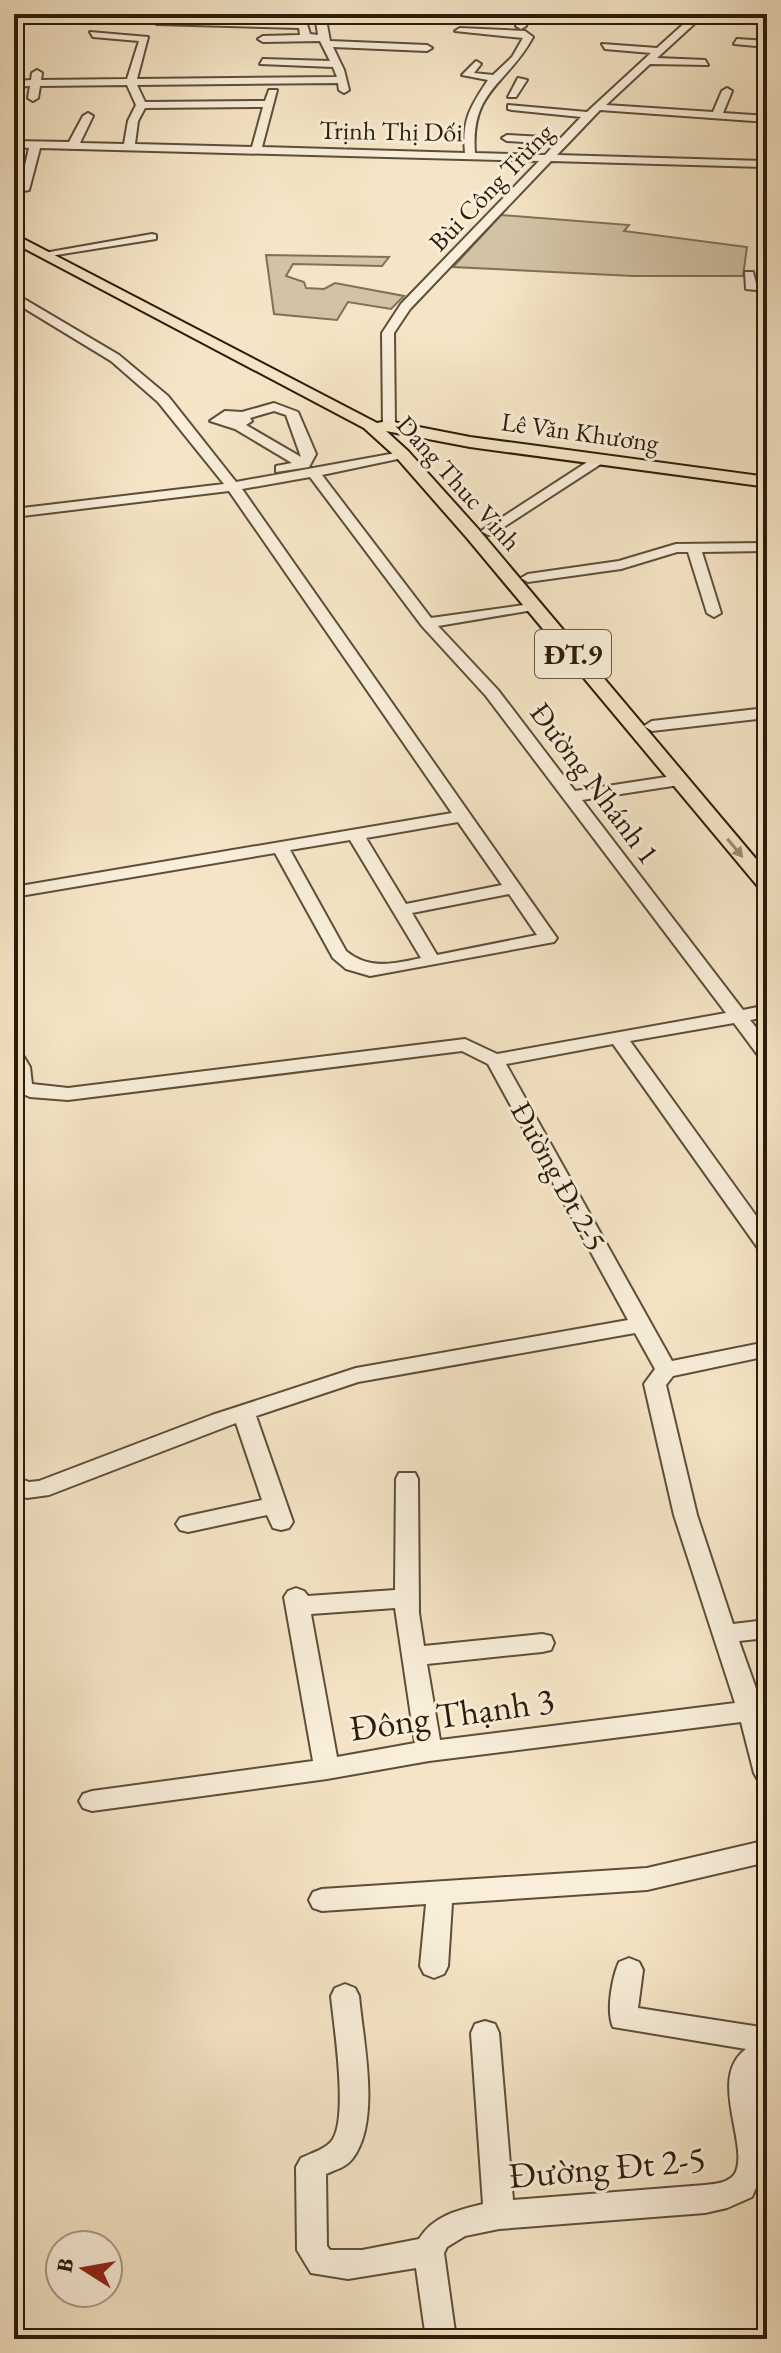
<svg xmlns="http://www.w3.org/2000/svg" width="781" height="2353" font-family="'EB Garamond',serif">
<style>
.green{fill:#d3c3a6;stroke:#7f7058;stroke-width:2}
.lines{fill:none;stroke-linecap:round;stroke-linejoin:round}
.minor-casing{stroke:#5e4e39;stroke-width:4}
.major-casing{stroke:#2b1c0a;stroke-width:4}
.minor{fill:#f8eeda;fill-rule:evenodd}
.major{fill:#f5e5c6;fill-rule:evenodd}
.oneway{fill:#9a8b71}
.labels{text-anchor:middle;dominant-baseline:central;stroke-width:6;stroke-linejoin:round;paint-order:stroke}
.far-street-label{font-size:26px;fill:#2b1c0a;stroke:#f8eeda}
.shield{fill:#f8eeda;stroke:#685b48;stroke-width:2}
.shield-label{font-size:28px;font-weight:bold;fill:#2b1c0a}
.street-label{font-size:30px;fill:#2b1c0a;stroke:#f8eeda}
.near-street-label{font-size:36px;fill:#2b1c0a;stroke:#f8eeda}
</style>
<rect width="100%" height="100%" fill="#f5e5c6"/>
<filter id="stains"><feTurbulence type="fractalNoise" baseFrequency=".0025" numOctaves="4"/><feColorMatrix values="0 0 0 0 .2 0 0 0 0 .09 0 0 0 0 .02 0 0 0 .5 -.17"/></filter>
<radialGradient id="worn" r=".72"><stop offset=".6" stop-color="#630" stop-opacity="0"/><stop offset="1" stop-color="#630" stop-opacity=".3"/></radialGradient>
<!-- green -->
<path class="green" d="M501 215 629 225 624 231 747 247 743 276H633L453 267Z
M266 255 389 257 382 266 293 264 286 276 304 282 306 288 324 289 335 283 404 296 391 309 348 302 337 320 274 314Z"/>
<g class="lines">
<!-- minor casing -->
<g class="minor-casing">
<path id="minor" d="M30 14H53L48 17Z
M153 14H163L162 18 298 21 307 24 310 34 318 35 315 14H325L330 41 427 45 432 48 427 51 333 47 344 70 349 90 344 93 339 90 338 83 137 85 145 102 265 101 269 90H277L262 147 465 153C462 120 470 107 488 80L462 75 476 61 481 64 474 73 493 75 512 57 523 38 455 31 460 28 525 31 533 37C507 85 470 90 475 153L545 155 555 144 507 141 502 138 507 135 561 138 581 117 512 110 508 109V105L587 112 651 53 605 49 602 44 657 48 688 20 608 17 603 14H705L657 58 705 60 708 65 650 64 606 105 713 112 722 91 727 88 732 91 723 113 766 116 767 122 600 110 557 155 767 161V167L551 161 410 309 394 333 395 426 383 429 382 333 401 304 539 161 40 148 29 190 19 192 29 148 14 147V141L69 142 83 116 88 113 93 116 80 143 124 144 128 121 136 105 127 85 40 86 38 98 33 101 28 98 30 86 14 87V81L31 80 32 73 37 70 42 73 41 80 127 79 139 41 93 37 90 32 148 37 137 79 337 77 333 67 260 64 263 59 330 61 320 41 263 42 258 39 263 36 300 35 299 28 157 24 152 21ZM263 107 252 147 135 144 138 121 145 108Z
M520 14H530L526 26 521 29 516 26Z
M735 14H767V18Z
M737 39 767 41V47L734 44Z
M518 78 527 80 516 97H508Z
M152 234 156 235V239L50 256 44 253Z
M745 272H753L756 283H767V291L746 289Z
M14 293 119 355 168 396 236 482 407 451V457L322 475 431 618 538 603V609L533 610 438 626 498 690 575 791 679 775 687 780 679 785 582 800 743 1010 767 1005V1017L750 1020 767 1041V1060L760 1058 734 1023 630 1041 767 1231V1253L760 1251 613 1044 506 1064 672 1361 767 1342V1356L673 1376 666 1385 697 1515 733 1624 767 1620V1638L739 1641 764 1711 767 1783 758 1780 754 1773 741 1722 429 1761 327 1779 92 1811 83 1808 79 1801 83 1794 92 1791 313 1761 284 1597 288 1591 296 1588 304 1591 308 1596 395 1590 396 1479 399 1473H415L418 1479 419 1613 424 1646 542 1634 551 1636 554 1643 551 1650 542 1652 427 1664 440 1740 735 1703 674 1515 644 1384 655 1369 635 1333 358 1382 256 1416 293 1522 289 1528 281 1530 273 1528 267 1515 188 1532 180 1530 176 1524 180 1518 188 1516 262 1500 236 1423 49 1495 27 1498 14 1494V1476L29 1482 39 1481 212 1415 356 1368 628 1320 488 1064 462 1051 68 1100 30 1097 16 1091 14 1050 21 1052 30 1067 32 1084 68 1088 465 1039 497 1054 726 1013 486 696 422 626 310 477 242 489 554 934 557 938 554 942 370 976 346 969 333 958 275 853 14 897V887L452 813 229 491 14 517V509L224 484 158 402 111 361 14 302ZM458 822 502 885 406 904 366 838ZM350 840 421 958C393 964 369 970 346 951L290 850ZM509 894 537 935 437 955 412 913ZM395 1608 415 1743 337 1757 311 1614Z
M274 403 298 412 316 454 309 467 276 472V466L292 463 235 429 210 421 225 411 242 412ZM274 411 286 415 301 457 246 425 252 421 250 418Z
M595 457 607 460 493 534 488 535 481 531Z
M767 543V551L702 552 721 613 714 617 707 613 688 552H677L621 569 528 582 521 578 528 574 619 561 676 544Z
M767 708V718L652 731 644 726 652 721Z
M767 1840V1862L647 1890 452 1903 448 1966 444 1974 434 1978 424 1974 420 1966 426 1904 322 1911 313 1908 309 1900 313 1892 322 1889 647 1868Z
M629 1958 639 1962 643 1970 638 2008 767 2028V2066L762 2070 758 2108 766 2165 752 2197 727 2208 705 2213 499 2229 465 2236 447 2247 444 2253 456 2339H426L416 2268 348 2279 311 2273 297 2250 296 2167 301 2158C311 2153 327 2149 333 2139 348 2115 334 2026 331 1996L335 1988 345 1984 355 1988 359 1996C363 2041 381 2120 353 2158 347 2167 335 2170 326 2174L327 2246 330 2250H362L419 2239C433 2216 458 2210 483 2204L471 2033 475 2024 485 2021 495 2024 499 2033 513 2200 705 2185C715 2184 727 2183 734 2175 752 2149 706 2078 746 2049L613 2027C606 2011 612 1978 619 1962Z"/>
</g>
<!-- major casing -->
<g class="major-casing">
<path id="major" d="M14 234 377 423 388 421 470 437 767 477V487L470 447 386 431 408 451 479 530 767 872V891L760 889 467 538 396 457 364 428 14 243Z"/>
</g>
<!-- minor -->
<use href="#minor" class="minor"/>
<!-- major -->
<use href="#major" class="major"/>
</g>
<!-- one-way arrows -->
<defs><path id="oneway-solid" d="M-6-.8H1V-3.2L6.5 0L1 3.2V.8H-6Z" transform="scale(2)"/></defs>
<use class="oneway" href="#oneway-solid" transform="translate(735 848) rotate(50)"/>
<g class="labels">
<!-- far-street labels -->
<g class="far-street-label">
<text transform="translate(391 131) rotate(1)">Trịnh Thị Dối</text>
<text transform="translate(491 187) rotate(-46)">Bùi Công Trừng</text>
<text transform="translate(580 432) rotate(8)">Lê Văn Khương</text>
<text transform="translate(459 483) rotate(48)">Dang Thuc Vinh</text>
</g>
<!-- shield labels -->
<rect class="shield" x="535" y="630" width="76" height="48" rx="6"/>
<g class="shield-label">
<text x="573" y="654">ĐT.9</text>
</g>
<!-- street labels -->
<g class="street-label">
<text transform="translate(595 783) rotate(53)">Đường Nhánh 1</text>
<text transform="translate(559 1176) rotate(61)">Đường Đt 2-5</text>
</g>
<!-- near-street labels -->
<g class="near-street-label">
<text transform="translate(452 1714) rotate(-8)">Đông Thạnh 3</text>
<text transform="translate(607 2167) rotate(-5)">Đường Đt 2-5</text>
</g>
</g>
<!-- margin -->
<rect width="781" height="2353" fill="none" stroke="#f5e5c6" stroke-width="48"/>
<rect x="16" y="16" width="749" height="2321" fill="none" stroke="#2b1c0a" stroke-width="4"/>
<rect x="24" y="24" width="733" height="2305" fill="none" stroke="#2b1c0a" stroke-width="2"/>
<!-- north arrow -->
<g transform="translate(84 2269) rotate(281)"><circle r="38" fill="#f8eeda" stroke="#a69a87" stroke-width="2"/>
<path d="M0-6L14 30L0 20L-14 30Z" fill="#8f2418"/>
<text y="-12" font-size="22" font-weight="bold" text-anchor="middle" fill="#2b1c0a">B</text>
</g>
<rect width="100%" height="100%" filter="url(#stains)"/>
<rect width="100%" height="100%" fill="url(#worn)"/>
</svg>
